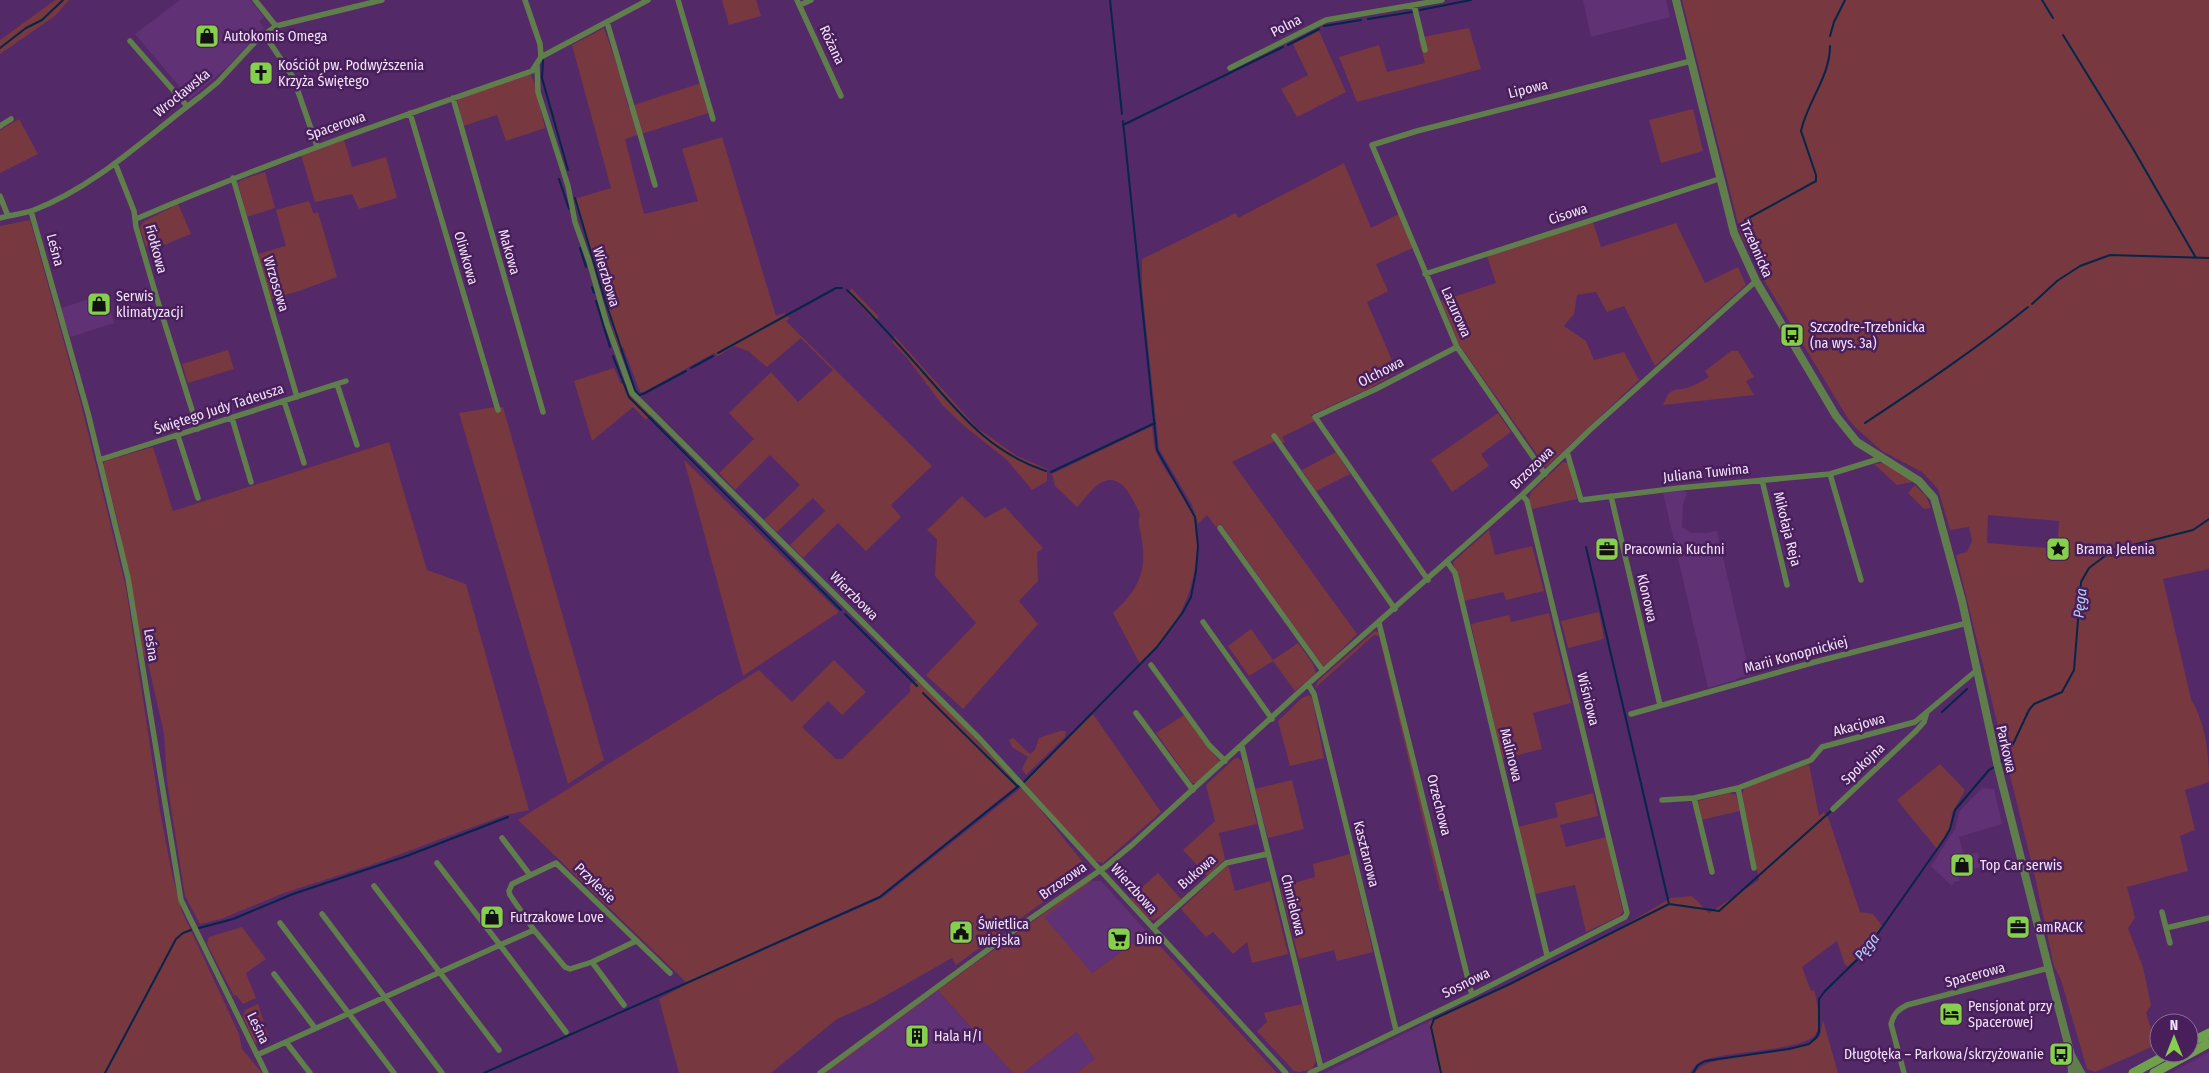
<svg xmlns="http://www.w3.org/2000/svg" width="2209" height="1073" font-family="'Fira Sans Condensed',sans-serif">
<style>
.built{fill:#603275}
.green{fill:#783840;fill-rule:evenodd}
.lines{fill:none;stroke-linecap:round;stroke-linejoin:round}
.stream{stroke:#052549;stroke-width:2}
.minor{stroke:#5f7e4b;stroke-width:5.5}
.tertiary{stroke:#5f7e4b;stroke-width:8}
.secondary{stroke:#6fa04c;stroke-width:9}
.labels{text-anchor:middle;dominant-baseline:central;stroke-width:5;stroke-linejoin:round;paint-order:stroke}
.street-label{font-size:14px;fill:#f2e4fa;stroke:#481e5b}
.poi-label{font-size:14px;fill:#f2e4fa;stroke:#481e5b;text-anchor:start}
.water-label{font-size:15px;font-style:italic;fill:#b1d0f5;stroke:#481e5b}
</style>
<rect width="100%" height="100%" fill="#532967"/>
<!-- built -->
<path class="built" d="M180 0H250L264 17 259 21 264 28 226 68 190 99 135 34Z
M1583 0H1666L1670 17 1591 37Z
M105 294 114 323 70 337 61 308Z
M1681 491 1687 492 1683 505 1682 527 1691 533H1706L1717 531 1750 676 1740 677 1735 680 1708 688 1663 493Z
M1982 788 1994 789 2002 824 1959 837 1964 856 1978 852 1981 867 1957 873 1960 881 1954 882 1952 886 1931 866 1955 829 1959 812Z
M1092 881H1101L1148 933 1092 973 1043 917Z
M938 991 1013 1073H826Z
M1428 1022 1439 1073H1324L1387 1042Z
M1077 1032 1096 1059 1076 1073H1023Z
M2209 1052V1073H2170Z"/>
<!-- green -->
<path class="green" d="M55 0H69L55 16 0 54V40Z
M722 0H756L761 16 729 25Z
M1682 0H2209V569L2163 579 2191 699C2206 725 2209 753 2209 782L2185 790 2195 830 2180 836 2188 871 2127 887 2135 918 2128 928 2143 967 2151 1005 2146 1013 2156 1045 2095 1072 2087 1069 2061 980 2054 966 2035 877 1956 555 1967 552 1972 541 1969 527 1950 530 1938 489 1922 472 1882 451 1855 427 1847 417 1764 280 1741 235ZM1988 515 2059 521 2057 549 1987 543Z
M604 28 621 78 628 107 701 83 709 113 625 139 644 214 698 201 682 149 722 137 776 316 784 313 790 318 786 321 932 466 891 505 901 517 866 551 838 523 803 558 790 545 825 511 813 498 777 532 764 520 800 485 770 455 735 490 719 473 754 439 729 413 771 372 798 402 833 370 801 338 767 367 748 351 734 346 718 356 714 353 644 392H640L623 347 619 349 574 199 611 188 572 45Z
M1469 28 1481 69 1357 102 1339 57 1379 45 1387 72 1425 63 1418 38Z
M1319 31 1346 92 1297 117 1281 89 1308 75 1293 44Z
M530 73 535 84 545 128 506 141 497 115 463 126 457 99Z
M1693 109 1703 151 1661 163 1649 120Z
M19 119 38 154 0 173V130Z
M344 140 352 167 386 157 397 198 359 209 352 194 315 202 301 155Z
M1344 163 1371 228 1399 214 1413 248 1376 264 1388 291 1367 302 1397 372 1370 388 1311 415 1315 421 1282 437 1285 442 1278 446 1275 441 1232 462 1357 634 1329 662 1323 666 1221 524 1216 527 1207 515 1198 524 1192 505 1159 449 1142 288V259L1236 213 1238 218Z
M265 172 275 208 247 217 238 183 241 180Z
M309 201 314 214 318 212 337 277 299 291 271 299 258 254 286 246 276 210Z
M178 204 191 234 152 250 150 246 146 247 140 228 143 222Z
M30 220 80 400 126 588 160 811 172 874 182 911 239 1034 242 1049 262 1073H0V226Z
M1593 222 1601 247 1676 223 1705 283 1738 267 1746 285 1655 366 1624 306 1607 312 1596 292 1577 295 1574 314 1564 326 1586 341 1594 360 1624 352 1639 380 1546 467 1458 343 1441 301 1496 283 1487 256Z
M851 288 879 317 875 321 849 294Z
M895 336 977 428 1017 456 1047 469V481L1032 490 1007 460 963 425 943 406 908 359 892 342Z
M228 350 234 369 188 383 182 364Z
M1731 351H1738L1754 377 1746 381 1754 395 1663 405C1671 388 1670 391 1687 388 1694 386 1702 381 1709 377L1705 371Z
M614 368 621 384 624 383 634 398 651 413 646 420 633 407 592 441 574 381Z
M495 407H503L604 760 568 784 459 413Z
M1498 413 1511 432 1481 454 1489 466 1452 492 1431 460Z
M1152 426C1153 433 1153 442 1155 449 1160 465 1180 489 1189 505 1206 539 1194 592 1175 623 1166 638 1152 651 1140 664L1113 613C1137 591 1147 573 1142 541 1141 530 1137 525 1140 514 1133 500 1121 469 1099 484 1091 489 1084 500 1077 507L1055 486 1052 474Z
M389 442 427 570 466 584 529 810 505 815 371 865 284 893 221 919 200 924 185 896 167 782 164 734 149 667 143 653 119 526 103 465 105 461 153 447 173 511Z
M1336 452 1350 474 1316 491 1302 470Z
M684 460 839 612 743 676Z
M1563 462 1568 463 1577 499 1532 509 1529 498 1532 491Z
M1884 463 1913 480 1912 482 1897 485 1874 464Z
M1915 485 1926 496 1931 508 1924 509 1908 493Z
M962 496 985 518 1005 507 1043 548 1037 553 1038 581 1019 601 1038 624 963 709 926 675 976 623 935 576 937 539 927 530Z
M1489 530 1495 555 1532 546 1544 591 1506 600 1503 592 1464 601 1453 562Z
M1599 612 1604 639 1568 648 1561 621Z
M1549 613 1571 703 1533 713 1542 749 1502 759 1471 624 1509 615 1511 622Z
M1251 629 1273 660 1298 643 1313 664 1316 673 1295 691 1273 661 1249 676 1228 646Z
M1375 631 1381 633 1443 891H1440L1379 636 1374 635 1315 688 1318 681Z
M834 660 866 692 842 715 828 701 802 727 836 759H842L910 692V684L918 680 1019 784 879 896 687 983 518 820 759 670 792 702Z
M1309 695 1312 698 1324 758 1290 766 1278 721 1302 698Z
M1093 714 1161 812 1103 863 1095 861 1024 783Z
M1184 715 1220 762 1197 783H1192L1156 733Z
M1060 731H1066L1065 737 1026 775 1022 769 1028 757 1012 747 1009 740 1013 738 1030 754 1035 750 1039 738Z
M1238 758 1242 761 1257 824 1219 833 1225 859 1207 876 1183 850 1215 821 1206 785 1234 759Z
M1809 764 1819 816 1824 812 1828 817 1860 912 1873 914 1882 926 1860 955 1848 966 1845 965 1837 941 1802 967 1811 991 1814 990C1817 1002 1821 1021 1817 1032 1810 1052 1720 1050 1700 1062 1696 1064 1692 1069 1690 1073H1439L1428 1022 1539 970 1601 939 1671 898 1692 896 1709 913 1759 880 1742 794 1745 787Z
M1940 764 1965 790 1952 813 1950 827 1937 849 1897 800Z
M1292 780 1304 829 1268 838 1255 789Z
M1022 787 1086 866 1085 872 956 965 952 958 871 1004 837 1019 771 1073H679L659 999 689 983 882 898Z
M1593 793 1598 816 1560 825 1566 847 1606 837 1623 912 1618 917 1586 932 1575 885 1535 894 1518 827 1558 817 1555 803Z
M1729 793 1736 795 1740 811 1701 820 1698 801Z
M1350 854 1373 952 1337 961 1334 950 1299 959 1280 887 1315 877 1313 864Z
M1228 865 1235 891 1270 881 1288 954 1252 963 1247 942 1233 954 1213 932 1206 937 1181 909Z
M1158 873 1181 899 1161 916 1154 920 1148 918 1130 898Z
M1090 880 1092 881 1044 917 1092 973 1148 933 1277 1073H1076L1095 1059 1077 1032 1023 1073H1013L938 991 826 1073H824Z
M242 927 266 959 246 973 256 998 243 1004 236 995 234 996 207 944 209 937Z
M258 1004 269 1038 255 1043 243 1017 245 1010Z
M1302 1004 1316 1061 1312 1069 1300 1072 1294 1071 1257 1031 1267 1022 1264 1013Z
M1823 1020 1838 1073H1695C1709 1049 1792 1061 1820 1036Z"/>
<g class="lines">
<!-- stream -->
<path class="stream" d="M1110 0 1122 114
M2042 0 2053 18
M1420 10 1471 0
M1368 19 1412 12
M1324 26 1361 20
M2063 35 2132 147 2196 258
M1830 36 1834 22 1845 0
M1288 45 1319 29
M0 48 26 28 42 20 63 0
M543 60 542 78 568 170
M1123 125 1283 47
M559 179 569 209
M575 198 605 300 635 390 639 395 643 394 686 371
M1745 220 1816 181V175L1801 131C1807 102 1830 77 1830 46
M580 248 586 267
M592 287 594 293
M847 290C874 316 898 344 923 372 961 415 989 452 1046 471
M596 301 610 347
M2032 304 2057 281 2080 266 2110 255 2209 258
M718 353 836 288H842
M613 356 629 397 841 610
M691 368 713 356
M1865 423C1921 386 1976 349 2028 307
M1051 472 1155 423
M1586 547 1669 904
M845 614 917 686
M923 693 1018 787
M1942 712 1967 689
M2013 744 2029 710 2034 704 2062 692 2074 670 2081 582 2089 568 2113 550 2193 530 2209 519
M2000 763 2007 752
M1023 783 1157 647 1183 612 1191 597 1196 571 1198 546 1195 517 1157 450 1123 121
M199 928 233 919 293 894 404 857 508 817
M105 1073 176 939 183 933 191 930
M484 1073 880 897 1020 785
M1441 1073 1431 1027 1434 1019 1510 984 1669 904 1719 911 1831 811
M1693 1073 1698 1065 1705 1061 1789 1049 1809 1044 1816 1038 1819 1032V999L1825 991 1864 953 1945 838 1950 829 1955 810 1989 770 1996 766"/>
<!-- minor -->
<path class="minor" d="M255 0 276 26
M525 0 540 44 541 57
M678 0 713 119
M797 0 841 96
M800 5 811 0
M1414 5 1425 50
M607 22 655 185
M264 34 293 77 317 146
M130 41 187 106
M541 57 648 0
M537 66 538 92 568 186 575 222 589 261 607 324 632 393 980 739 1286 1073
M1230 68 1326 20 1442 0
M453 98 543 412
M410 113 498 410
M0 126 11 119
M115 163 134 211 136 227 158 302 198 429
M233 178 297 397
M0 196 8 216
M31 211 88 413 128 578 181 900 266 1073
M0 218C11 215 23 214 34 210 97 186 147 136 201 96L218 82 257 40 276 26 382 0
M136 219C266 163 399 117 532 71L541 57
M1425 274 1719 179
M337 384 357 445
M284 401 304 463
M232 418 251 482
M178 436 198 498
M1274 436 1395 609
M1567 452 1581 500 1679 488 1830 474 1882 458
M99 460 346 381
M1545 474 1457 347 1372 145 1417 131 1691 61
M1830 474 1861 580
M1762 480 1787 585
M1611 496 1660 705
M1220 528 1323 671
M1447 562 1455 573 1547 955
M1428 580 1315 417 1376 389 1457 347
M1203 622 1272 719
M1379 623 1472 995
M1151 665 1209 745 1225 761
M1308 684 1314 694 1396 1030
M1136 713 1193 790
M1631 714 1815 662 1967 623
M1242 747 1321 1068
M1662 800 1694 798
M1833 809 1916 731 1924 722 1927 712
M502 838 530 875
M1754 868 1738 788 1811 760 1822 747 1915 722 1977 670
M1712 872 1694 798 1738 788
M374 886 499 1050
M2162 912 2166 928 2209 918
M322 914 442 1073
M280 923 394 1073
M1153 928 1226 863 1267 854
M2166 928 2170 943
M534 930 565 967 570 969 592 962 636 941
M592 962 624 1005
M274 974 315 1028
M566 1032 500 945 534 930 510 895 509 891 512 884 556 863 670 973
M286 1042 310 1073
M257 1055 500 945 437 863
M820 1073 1027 921 1105 867 1133 844 1308 684 1522 495 1592 428 1756 281
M1310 1073 1472 995 1625 917 1627 913 1527 501 1522 495
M1904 1073 1891 1024C1894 1013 1898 1010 1907 1005L2049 968"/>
<!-- tertiary -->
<path class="tertiary" d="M1676 0 1734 233 1756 281 1836 416 1857 442 1919 481 1934 498 1962 601 1997 763 2054 990 2071 1055 2081 1073
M2071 1057 2072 1073"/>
<!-- secondary -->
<path class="secondary" d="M2189 1043 2209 1033
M2133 1073 2170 1053
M2154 1073 2209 1043"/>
</g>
<!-- icons -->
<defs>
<g id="shop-square" transform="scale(1.25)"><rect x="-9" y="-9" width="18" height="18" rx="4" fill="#85cf4c" stroke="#481e5b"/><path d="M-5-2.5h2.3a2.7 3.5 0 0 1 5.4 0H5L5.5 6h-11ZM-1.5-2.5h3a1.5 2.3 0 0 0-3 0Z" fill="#111"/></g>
<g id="church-square" transform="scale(1.25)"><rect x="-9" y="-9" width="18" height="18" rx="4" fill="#85cf4c" stroke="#481e5b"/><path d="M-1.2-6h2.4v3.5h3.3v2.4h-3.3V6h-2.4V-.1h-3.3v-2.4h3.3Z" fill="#111"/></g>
<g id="bus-square" transform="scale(1.25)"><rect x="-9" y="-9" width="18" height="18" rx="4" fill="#85cf4c" stroke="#481e5b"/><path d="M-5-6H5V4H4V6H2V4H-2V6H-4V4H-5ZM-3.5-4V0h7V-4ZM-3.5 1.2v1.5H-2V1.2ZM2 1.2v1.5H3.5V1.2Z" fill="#111"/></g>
<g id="office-square" transform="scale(1.25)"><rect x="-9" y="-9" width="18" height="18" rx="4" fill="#85cf4c" stroke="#481e5b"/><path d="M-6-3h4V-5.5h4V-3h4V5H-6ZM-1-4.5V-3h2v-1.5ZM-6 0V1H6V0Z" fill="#111"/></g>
<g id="sight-square" transform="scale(1.25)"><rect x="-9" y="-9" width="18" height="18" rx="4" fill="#85cf4c" stroke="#481e5b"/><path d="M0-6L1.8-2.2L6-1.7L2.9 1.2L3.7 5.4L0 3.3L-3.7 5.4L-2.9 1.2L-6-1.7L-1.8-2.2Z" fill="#111"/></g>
<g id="civic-square" transform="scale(1.25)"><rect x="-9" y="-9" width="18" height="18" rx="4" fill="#85cf4c" stroke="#481e5b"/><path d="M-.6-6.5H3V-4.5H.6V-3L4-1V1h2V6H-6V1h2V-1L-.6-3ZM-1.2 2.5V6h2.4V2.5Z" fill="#111"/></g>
<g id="supermarket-square" transform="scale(1.25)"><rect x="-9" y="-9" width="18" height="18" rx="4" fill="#85cf4c" stroke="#481e5b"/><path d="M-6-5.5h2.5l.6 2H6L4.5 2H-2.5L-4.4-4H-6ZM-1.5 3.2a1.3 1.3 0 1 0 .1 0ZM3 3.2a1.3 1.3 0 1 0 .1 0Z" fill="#111"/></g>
<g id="hotel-square" transform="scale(1.25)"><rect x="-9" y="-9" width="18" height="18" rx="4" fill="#85cf4c" stroke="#481e5b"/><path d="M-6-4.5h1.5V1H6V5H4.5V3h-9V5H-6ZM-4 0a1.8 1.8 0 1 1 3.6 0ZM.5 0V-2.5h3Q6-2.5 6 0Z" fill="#111"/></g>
<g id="building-square" transform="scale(1.25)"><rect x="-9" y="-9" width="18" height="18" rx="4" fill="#85cf4c" stroke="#481e5b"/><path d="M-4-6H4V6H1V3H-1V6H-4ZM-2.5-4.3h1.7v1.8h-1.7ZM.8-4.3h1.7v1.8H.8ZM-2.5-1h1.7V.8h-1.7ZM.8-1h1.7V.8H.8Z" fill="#111"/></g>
</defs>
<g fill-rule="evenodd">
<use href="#shop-square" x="207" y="36"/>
<use href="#church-square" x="261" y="73"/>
<use href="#shop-square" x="99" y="304"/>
<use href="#bus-square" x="1792" y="335"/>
<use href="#office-square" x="1607" y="549"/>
<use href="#sight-square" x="2058" y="549"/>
<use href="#shop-square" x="1962" y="865"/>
<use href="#shop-square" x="492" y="917"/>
<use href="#office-square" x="2018" y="927"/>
<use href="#civic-square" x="961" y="932"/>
<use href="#supermarket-square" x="1119" y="939"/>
<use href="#hotel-square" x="1951" y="1014"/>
<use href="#building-square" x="917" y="1036"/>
<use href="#bus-square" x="2061" y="1054"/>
</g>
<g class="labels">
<!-- street labels -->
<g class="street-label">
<text transform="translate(1286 26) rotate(-27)">Polna</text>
<text transform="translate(832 45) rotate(65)">Różana</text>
<text transform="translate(1528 89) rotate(-14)">Lipowa</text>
<text transform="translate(182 93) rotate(-39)">Wrocławska</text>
<text transform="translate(336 126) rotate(-19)">Spacerowa</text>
<text transform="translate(1568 214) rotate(-18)">Cisowa</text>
<text transform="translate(156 249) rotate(75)">Fiołkowa</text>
<text transform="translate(1756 249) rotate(66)">Trzebnicka</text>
<text transform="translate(55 250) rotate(75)">Leśna</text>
<text transform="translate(509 252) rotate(74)">Makowa</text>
<text transform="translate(466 258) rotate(74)">Oliwkowa</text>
<text transform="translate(606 277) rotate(73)">Wierzbowa</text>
<text transform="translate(276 284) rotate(73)">Wrzosowa</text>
<text transform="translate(1456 312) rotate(66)">Lazurowa</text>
<text transform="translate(1381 372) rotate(-27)">Olchowa</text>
<text transform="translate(219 409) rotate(-18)">Świętego Judy Tadeusza</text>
<text transform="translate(1532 468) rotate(-44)">Brzozowa</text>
<text transform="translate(1706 473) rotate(-6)">Juliana Tuwima</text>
<text transform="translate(1787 529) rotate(76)">Mikołaja Reja</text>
<text transform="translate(854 596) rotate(45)">Wierzbowa</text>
<text transform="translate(1647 598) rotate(77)">Klonowa</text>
<text transform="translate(151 645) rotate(81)">Leśna</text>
<text transform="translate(1796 655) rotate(-15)">Marii Konopnickiej</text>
<text transform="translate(1588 699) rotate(76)">Wiśniowa</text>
<text transform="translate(1859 725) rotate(-15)">Akacjowa</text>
<text transform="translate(2006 749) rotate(77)">Parkowa</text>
<text transform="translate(1511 755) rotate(76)">Malinowa</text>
<text transform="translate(1863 764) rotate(-43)">Spokojna</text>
<text transform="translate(1439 805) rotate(76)">Orzechowa</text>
<text transform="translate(1366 854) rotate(76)">Kasztanowa</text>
<text transform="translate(1197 872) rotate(-41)">Bukowa</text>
<text transform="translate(1063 881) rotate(-35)">Brzozowa</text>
<text transform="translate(595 883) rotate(44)">Przylesie</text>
<text transform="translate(1134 889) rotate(48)">Wierzbowa</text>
<text transform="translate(1293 905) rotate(76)">Chmielowa</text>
<text transform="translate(1975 975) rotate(-15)">Spacerowa</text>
<text transform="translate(1466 983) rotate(-26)">Sosnowa</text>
<text transform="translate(258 1028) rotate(64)">Leśna</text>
</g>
<!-- poi labels -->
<g class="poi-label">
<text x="224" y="36">Autokomis Omega</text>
<text x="278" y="65">Kościół pw. Podwyższenia<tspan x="278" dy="16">Krzyża Świętego</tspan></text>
<text x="116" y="296">Serwis<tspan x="116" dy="16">klimatyzacji</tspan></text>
<text x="1810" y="327">Szczodre-Trzebnicka<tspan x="1810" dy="16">(na wys. 3a)</tspan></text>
<text x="1624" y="549">Pracownia Kuchni</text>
<text x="2076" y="549">Brama Jelenia</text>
<text x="1980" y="865">Top Car serwis</text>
<text x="510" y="917">Futrzakowe Love</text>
<text x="978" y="924">Świetlica<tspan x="978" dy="16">wiejska</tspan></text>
<text x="2036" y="927">amRACK</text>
<text x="1136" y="939">Dino</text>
<text x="1968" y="1006">Pensjonat przy<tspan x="1968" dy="16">Spacerowej</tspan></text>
<text x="934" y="1036">Hala H/I</text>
<text x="2044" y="1054" text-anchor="end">Długołęka – Parkowa/skrzyżowanie</text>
</g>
<!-- water labels -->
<g class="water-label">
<text transform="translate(2080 603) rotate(-84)">Pęga</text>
<text transform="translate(1867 947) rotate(-52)">Pęga</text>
</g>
</g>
<!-- north arrow -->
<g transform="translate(2174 1038)"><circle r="24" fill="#481e5b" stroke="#8c6d9b"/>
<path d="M0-4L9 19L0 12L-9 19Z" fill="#85cf4c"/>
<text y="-8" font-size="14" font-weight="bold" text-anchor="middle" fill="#f2e4fa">N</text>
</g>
</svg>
